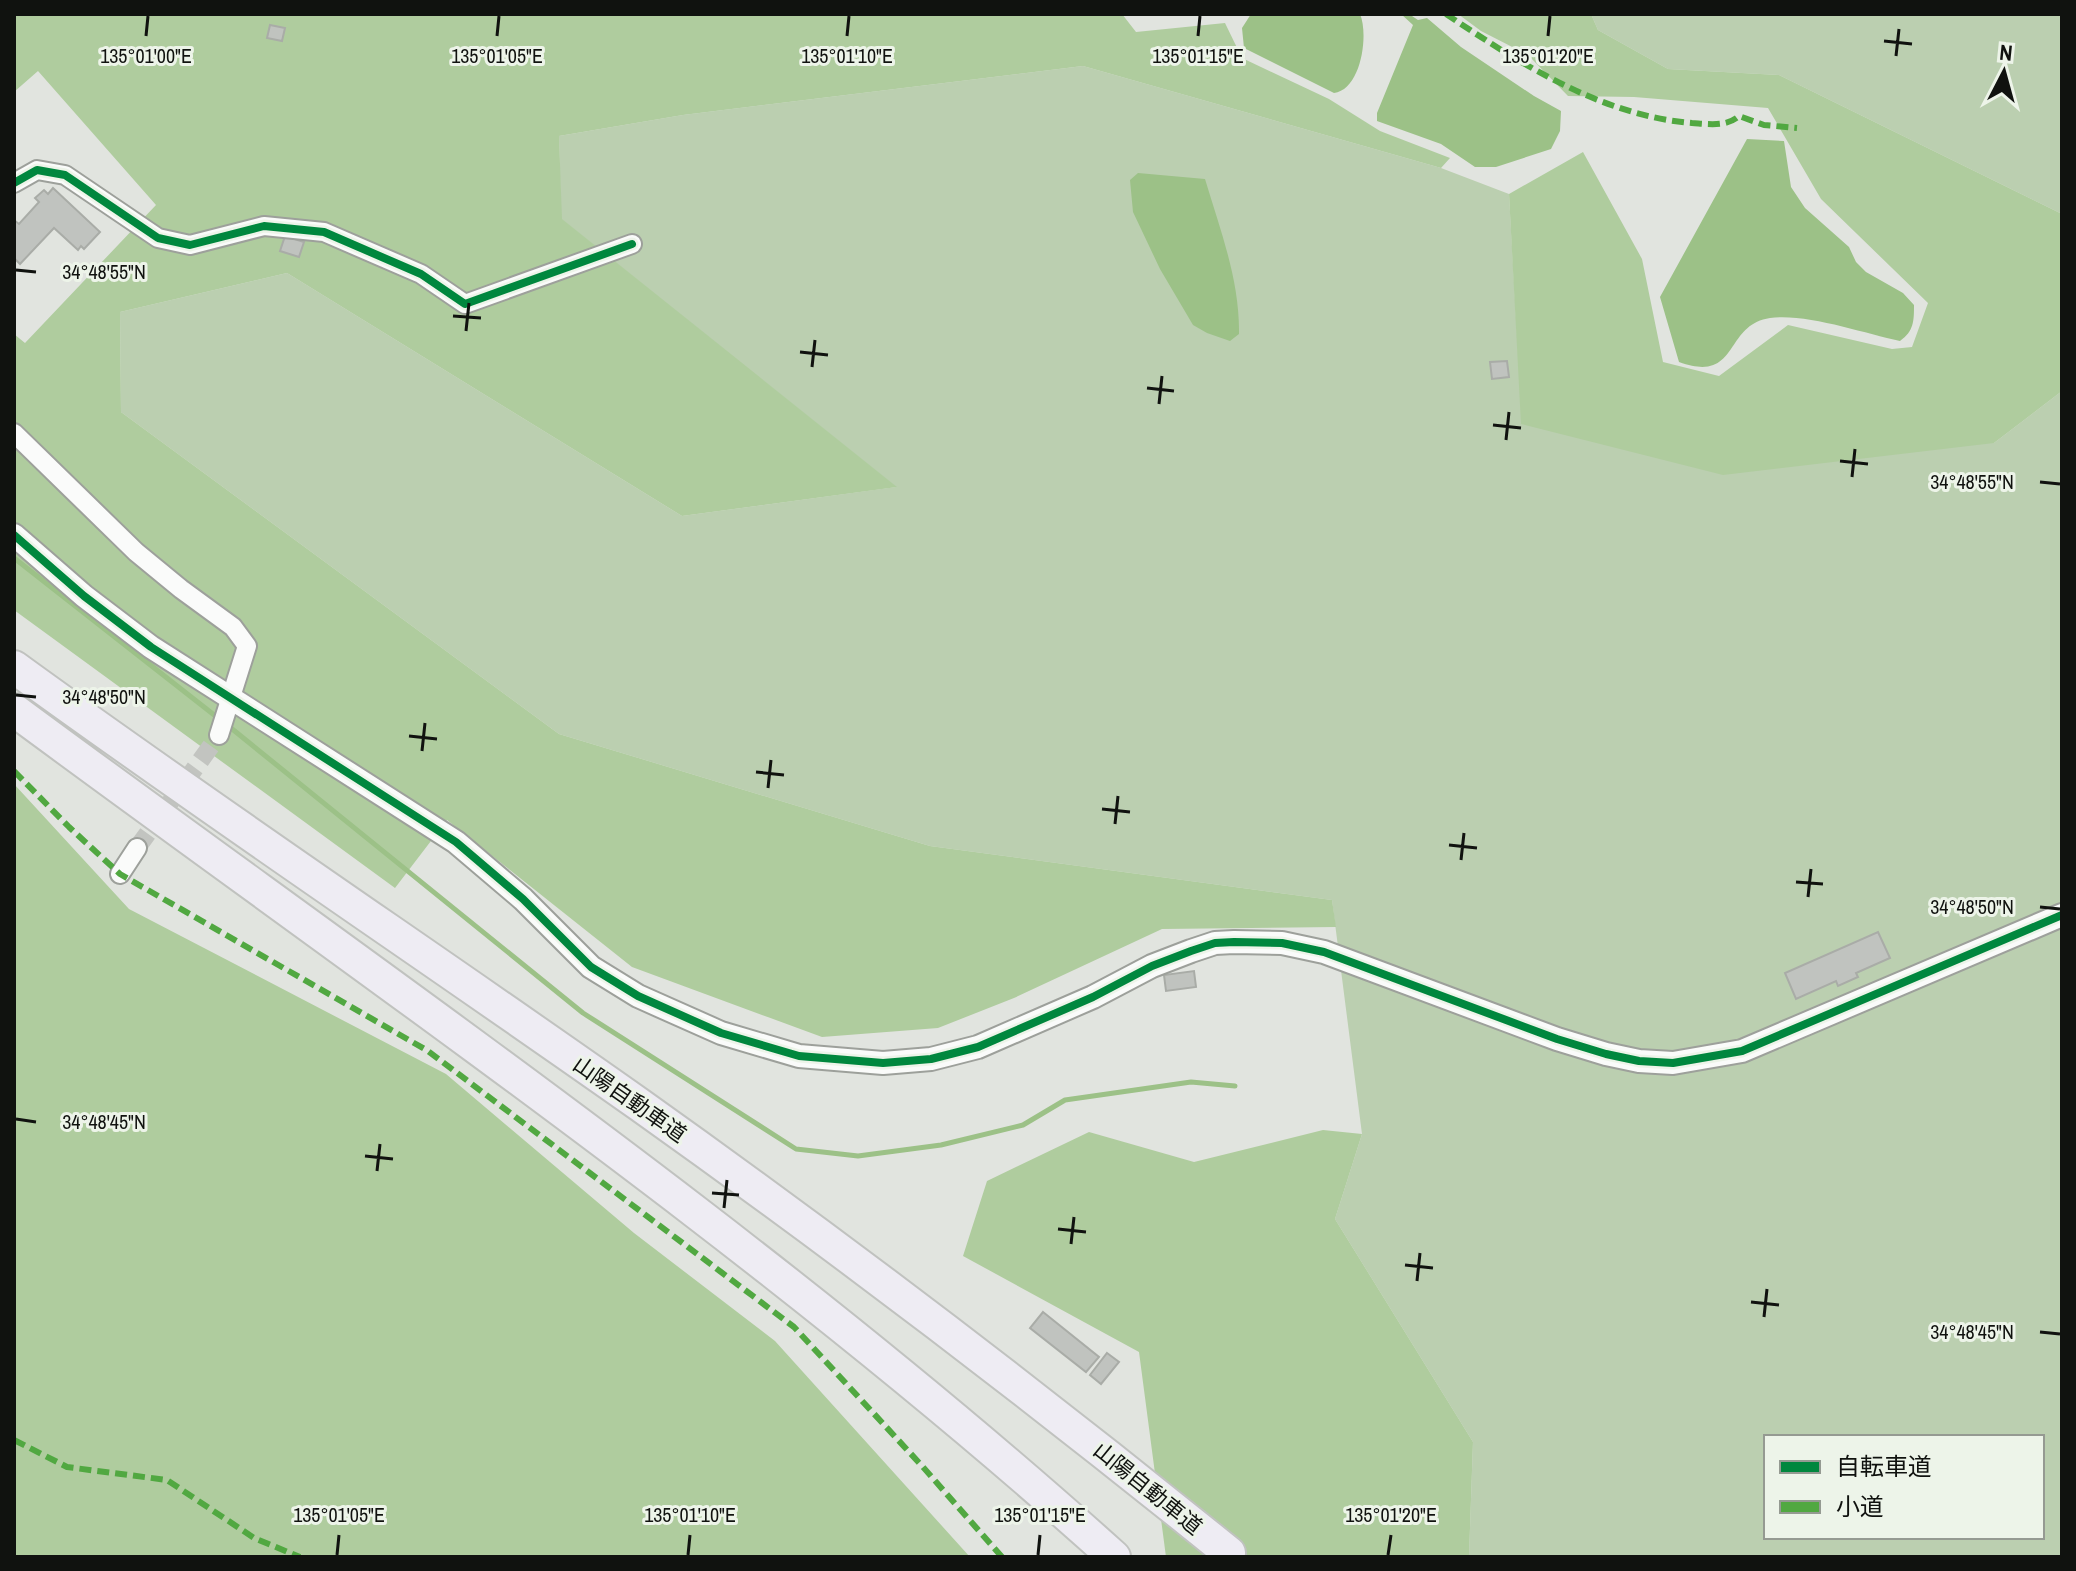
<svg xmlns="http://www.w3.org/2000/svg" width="2076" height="1571" font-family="'Archivo Narrow','Noto Sans JP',sans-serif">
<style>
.green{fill:#bbcfb0;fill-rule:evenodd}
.forest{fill:#afcc9e}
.water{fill:#9cc187}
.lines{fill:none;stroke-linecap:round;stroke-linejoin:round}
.stream{stroke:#9cc187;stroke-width:5}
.building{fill:#c0c3bf;stroke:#a9aca7;stroke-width:2}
.minor-tunnel{stroke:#c2c4c0;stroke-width:18;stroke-dasharray:18 9;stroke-linecap:butt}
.minor-casing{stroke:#9da09b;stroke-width:22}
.tertiary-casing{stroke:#9da09b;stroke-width:26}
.motorway-casing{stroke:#c0c2bf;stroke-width:36}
.minor{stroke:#fafbfa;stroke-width:18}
.tertiary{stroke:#fafbfa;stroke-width:22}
.motorway{stroke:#eeecf3;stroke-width:32}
.quiet{stroke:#51a841;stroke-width:6;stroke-dasharray:12 6;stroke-linecap:butt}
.cycleway-casing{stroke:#edf4e9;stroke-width:13}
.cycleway{stroke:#00873e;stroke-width:8}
.ticks{fill:none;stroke:#10120f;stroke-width:3}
.labels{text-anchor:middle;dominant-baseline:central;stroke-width:6;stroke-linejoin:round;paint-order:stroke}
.street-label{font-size:22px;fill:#10120f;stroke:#edf4e9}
.ticks-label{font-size:20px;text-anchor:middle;fill:#10120f;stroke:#edf4e9;stroke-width:6;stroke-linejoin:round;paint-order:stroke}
</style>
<rect width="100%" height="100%" fill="#e1e4df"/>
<!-- green -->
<path class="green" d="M1591 14H2062V214L1779 75 1668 69 1598 30Z
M1083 66 1441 168 1509 194 1522 424 1994 443 2062 391V1557H1469L1473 1442 1335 1219 1362 1134 1332 900 930 846 559 734 121 412 120 312 287 273 682 516 896 487 561 219 559 136 683 115ZM1766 1437H2042V1537H1766Z"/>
<!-- forest -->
<path class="forest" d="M14 14H1122L1136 32 1225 23 1242 58 1329 99 1380 131 1450 158 1441 168 1083 66 683 115 559 136 562 219 897 487 682 516 287 273 120 312 121 412 559 734 930 846 1332 900 1336 927 1162 929 1014 998 938 1028 822 1037 632 967 447 820 395 888 14 610V334L25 343 156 205 38 71 14 92Z
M1458 14H1591L1598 30 1668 69 1779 75 2062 214V391L1994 443 1723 475 1521 424 1509 194 1583 152 1642 259 1663 362 1719 376 1788 325 1892 349 1912 347 1928 303 1821 199 1768 108 1634 97 1568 96 1528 55 1481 31Z
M14 784 129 909 446 1074 634 1233 775 1341 970 1557H14Z
M1323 1130 1362 1134 1335 1219 1473 1442 1469 1557H1166L1139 1352 963 1256 987 1181 1089 1132 1194 1162Z"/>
<!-- water -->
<path class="water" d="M1251 14H1360C1369 35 1361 90 1334 93L1244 48 1242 28Z
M1401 14H1409L1418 20 1427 18 1461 47 1534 96 1561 111 1560 131 1551 149 1496 167H1475L1441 144 1377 121V113L1413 25Z
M1747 139 1784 141 1791 187 1805 208 1849 247 1856 262 1866 272 1903 293 1914 305C1914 321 1914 331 1900 341 1863 333 1806 313 1770 318 1723 325 1740 384 1679 362L1660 297Z
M1138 173 1205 179C1220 229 1240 281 1239 334L1230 341 1207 333 1193 325 1160 269 1133 212 1130 180Z"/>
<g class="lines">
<!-- stream -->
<path class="stream" d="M14 558 218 718
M226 724 583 1013 796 1149 858 1156 941 1145 1023 1125 1065 1100 1191 1082 1235 1086"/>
</g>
<!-- building -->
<path class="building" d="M270 25 285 28 282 41 267 38Z
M53 188 100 232 84 249 81 246 78 250 54 228 20 264 16 260 14 262V220L19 224 39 202 35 198 44 190 48 194Z
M285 236 304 242 299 257 280 251Z
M1507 361 1509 377 1492 379 1490 362Z
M1878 932 1890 958 1856 973 1858 977 1838 986 1836 981 1796 999 1785 973Z
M1194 971 1196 987 1166 991 1164 975Z
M1043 1312 1099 1357 1086 1372 1030 1328Z
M1107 1353 1119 1362 1101 1384 1090 1375Z"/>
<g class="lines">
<!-- minor-tunnel -->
<path class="minor-tunnel" d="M137 848 219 735"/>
<!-- minor casing -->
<g class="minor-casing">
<path id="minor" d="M14 183 37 170 65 175 158 238 190 245 264 226 324 232 421 274 465 304 632 244
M14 433 136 552 181 589 233 627 247 646 219 735
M120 874 137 848"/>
</g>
<!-- tertiary casing -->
<g class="tertiary-casing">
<path id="tertiary" d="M14 535 84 596 151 647 456 842 523 899 591 967 638 996 721 1033 799 1056 883 1063 931 1059 978 1047 1093 997 1152 966 1191 951 1215 943 1234 942 1282 943 1324 952 1557 1039 1606 1054 1639 1061 1673 1063 1742 1051 2062 915"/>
</g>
<!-- motorway casing -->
<g class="motorway-casing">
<path id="motorway" d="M14 667C220 817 432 958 640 1105 841 1248 1038 1398 1229 1553
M14 710C386 985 770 1247 1114 1557"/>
</g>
<!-- minor -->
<use href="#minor" class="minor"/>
<!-- tertiary -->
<use href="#tertiary" class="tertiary"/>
<!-- motorway -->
<use href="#motorway" class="motorway"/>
<!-- quiet -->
<path class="quiet" d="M1446 14C1519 63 1602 116 1692 123 1709 124 1727 127 1739 116L1764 125 1797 128
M14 771 69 827 120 874 428 1051 794 1327 923 1467 1002 1557
M14 1440 67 1467 167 1480 254 1538 300 1557"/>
<!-- cycleway casing -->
<g class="cycleway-casing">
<path id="cycleway" d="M14 183 37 170 65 175 158 238 190 245 264 226 324 232 421 274 465 304 632 244
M14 535 84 596 151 647 456 842 523 899 591 967 638 996 721 1033 799 1056 883 1063 931 1059 978 1047 1093 997 1152 966 1191 951 1215 943 1234 942 1282 943 1324 952 1557 1039 1606 1054 1639 1061 1673 1063 1742 1051 2062 915"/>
</g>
<!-- cycleway -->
<use href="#cycleway" class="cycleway"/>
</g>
<!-- ticks -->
<path class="ticks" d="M146 36 148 16M497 36 499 16M847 36 849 16M1198 36 1200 16M1548 36 1550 16M1884 41 1912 44M1896 56 1899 29M16 270 36 272M453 316 481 318M466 331 469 303M800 352 828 355M812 367 815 340M1147 388 1174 391M1159 404 1162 376M1493 425 1521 428M1506 440 1509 412M1840 461 1868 464M1852 477 1855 449M2040 482 2060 484M16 695 36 697M409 736 437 739M422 751 425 723M756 772 784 775M768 788 771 760M1102 809 1130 812M1115 824 1118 796M1449 845 1477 848M1461 860 1464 833M1796 882 1823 884M1808 897 1811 869M2040 907 2060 909M16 1119 36 1122M365 1156 393 1159M377 1171 380 1144M712 1193 739 1195M724 1208 727 1180M1058 1229 1086 1232M1071 1244 1074 1217M1405 1265 1433 1268M1417 1281 1420 1253M1751 1302 1779 1305M1764 1317 1767 1289M2040 1332 2060 1334M337 1555 339 1535M688 1555 690 1535M1038 1555 1040 1535M1388 1555 1391 1535"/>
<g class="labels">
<!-- street labels -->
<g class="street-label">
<text transform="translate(630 1099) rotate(35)">山陽自動車道</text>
<text transform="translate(1148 1488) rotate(39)">山陽自動車道</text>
</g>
</g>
<g class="ticks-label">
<text x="146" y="63">135°01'00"E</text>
<text x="497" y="63">135°01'05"E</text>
<text x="847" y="63">135°01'10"E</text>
<text x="1198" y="63">135°01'15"E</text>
<text x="1548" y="63">135°01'20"E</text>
<text x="104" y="279">34°48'55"N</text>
<text x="1972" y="489">34°48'55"N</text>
<text x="104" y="704">34°48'50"N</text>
<text x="1972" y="914">34°48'50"N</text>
<text x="104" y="1129">34°48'45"N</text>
<text x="1972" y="1339">34°48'45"N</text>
<text x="339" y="1522">135°01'05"E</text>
<text x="690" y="1522">135°01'10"E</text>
<text x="1040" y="1522">135°01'15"E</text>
<text x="1391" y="1522">135°01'20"E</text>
</g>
<!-- border -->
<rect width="2076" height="1571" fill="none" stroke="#10120f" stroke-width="32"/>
<!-- legend -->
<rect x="1764" y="1435" width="280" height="104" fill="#edf4e9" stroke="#959a92" stroke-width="2"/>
<rect x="1780" y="1461" width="40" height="12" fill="#00873e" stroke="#959a92" stroke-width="2"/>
<text x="1836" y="1475" font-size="24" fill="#10120f">自転車道</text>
<rect x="1780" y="1501" width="40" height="12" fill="#51a841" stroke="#959a92" stroke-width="2"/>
<text x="1836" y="1515" font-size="24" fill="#10120f">小道</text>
<!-- north arrow -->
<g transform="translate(2004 72) rotate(6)" stroke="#edf4e9" stroke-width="6" paint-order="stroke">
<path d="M0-6L14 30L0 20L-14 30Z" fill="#10120f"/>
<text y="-12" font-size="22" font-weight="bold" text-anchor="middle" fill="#10120f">N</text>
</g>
</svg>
